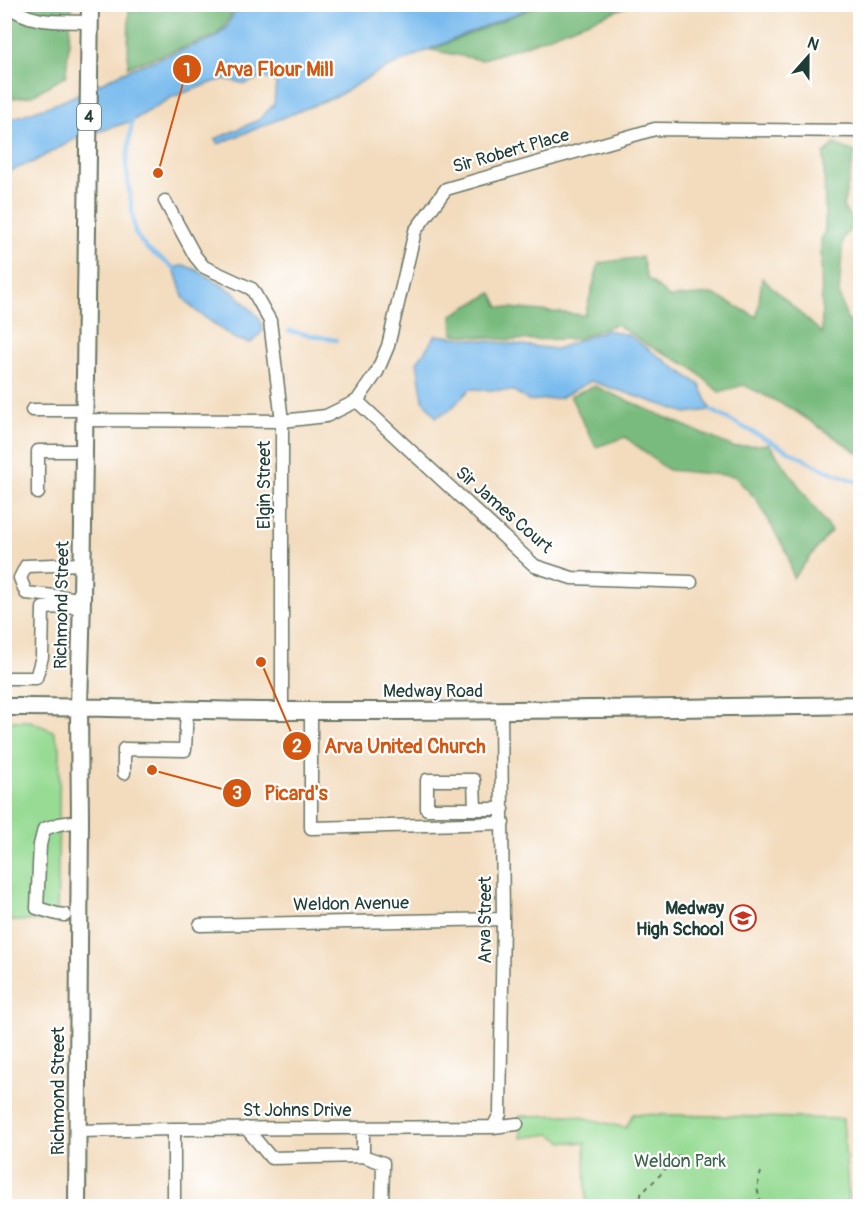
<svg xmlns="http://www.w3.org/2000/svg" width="865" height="1211" font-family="Pangolin,sans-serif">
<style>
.green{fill:#97db94;stroke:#5b8c64;stroke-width:1.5}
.forest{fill:#79bb7e;stroke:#4c7c59;stroke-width:1.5}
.water{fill:#79bbee;stroke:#4c7c91;stroke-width:1.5}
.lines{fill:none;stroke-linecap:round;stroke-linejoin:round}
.stream{stroke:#79bbee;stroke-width:4}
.minor-casing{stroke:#697564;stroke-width:15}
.major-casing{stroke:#697564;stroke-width:20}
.path{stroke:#697564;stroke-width:2;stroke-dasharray:4.5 4.5;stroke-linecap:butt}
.minor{stroke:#fff;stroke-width:12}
.major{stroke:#fff;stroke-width:16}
.labels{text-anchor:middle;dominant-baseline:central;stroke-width:4.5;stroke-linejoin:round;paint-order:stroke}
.shield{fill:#fff;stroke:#627771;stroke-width:1.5}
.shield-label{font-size:16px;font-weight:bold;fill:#1f3d34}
.street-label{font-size:18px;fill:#1f3d34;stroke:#fff}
.poi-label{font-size:18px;font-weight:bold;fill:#1f3d34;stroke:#fff;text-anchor:end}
.park-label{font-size:18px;fill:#3d644c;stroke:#fff}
.leader{fill:none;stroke:#d45610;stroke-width:2}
.callout-dot{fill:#d45610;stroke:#fff;stroke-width:2}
.mark-label{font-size:18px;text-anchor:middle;font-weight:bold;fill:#fff}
.callout-label{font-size:20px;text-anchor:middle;font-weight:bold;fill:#d45610;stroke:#fff;stroke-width:4.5;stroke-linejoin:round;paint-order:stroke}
</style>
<rect width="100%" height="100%" fill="#fff"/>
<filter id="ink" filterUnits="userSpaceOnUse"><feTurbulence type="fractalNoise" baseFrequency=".0167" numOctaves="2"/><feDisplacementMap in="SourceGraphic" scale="12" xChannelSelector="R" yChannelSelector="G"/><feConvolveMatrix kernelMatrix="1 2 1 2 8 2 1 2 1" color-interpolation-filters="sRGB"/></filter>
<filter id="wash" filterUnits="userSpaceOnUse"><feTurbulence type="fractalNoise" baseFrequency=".008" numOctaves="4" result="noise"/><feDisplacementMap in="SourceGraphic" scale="24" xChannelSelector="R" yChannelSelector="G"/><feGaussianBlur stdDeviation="1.35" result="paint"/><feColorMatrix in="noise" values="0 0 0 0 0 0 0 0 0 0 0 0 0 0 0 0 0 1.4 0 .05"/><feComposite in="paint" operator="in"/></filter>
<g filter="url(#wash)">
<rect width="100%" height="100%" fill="#f3dcbe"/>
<!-- green -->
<path class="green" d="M4 721H30L53 731 60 747 57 920 5 921Z
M633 1114 843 1119 849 1204 847 1206H586L585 1143 563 1142 551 1134 521 1138 520 1116 573 1115 626 1128Z"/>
<!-- forest -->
<path class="forest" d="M542 4 631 5 529 44 481 60 431 50Z
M5 5H72L66 76 31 96 5 99Z
M129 5V4L239 5 235 7 224 27 215 36 128 67Z
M834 144 855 152 843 207 855 224 843 238 839 294 847 320 860 325V454L792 409 744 385 719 392 691 367 646 344 616 324 577 339 509 340 453 334 452 315 492 293 499 307 585 315 599 263 642 257 647 278 669 297 713 294 757 317 762 278 822 333 821 240 825 230 824 154Z
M594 386 733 447 769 444 831 531 793 578 788 555 756 499 734 476 668 470 625 437 596 447 570 396Z"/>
<!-- water -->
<path class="water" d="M243 5H537L430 49 376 73 339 95 218 144 215 139 259 120 274 104 276 82 263 77 245 84 226 79 217 81 172 97 132 121 75 139 33 162 5 173V121L61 102 128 70 215 38 226 28 236 9Z
M184 265 198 271 235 293 260 319 263 331 251 343 235 339 196 311 183 297 174 268Z
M607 330 628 335 700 385 711 410 686 413 591 381 560 398 529 401 514 391 470 389 449 411 436 417 423 400 417 362 436 335 556 349Z"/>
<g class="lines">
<!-- stream -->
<path class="stream" d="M132 121 126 165 135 233 147 249 174 268
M289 331 336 340
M711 410 821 468 860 483"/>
</g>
</g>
<g filter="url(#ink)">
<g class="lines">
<!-- minor casing -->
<g class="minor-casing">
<path id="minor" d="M5 4C32 25 58 21 90 22
M165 201 195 256 204 267 252 289 270 321 282 421V711
M357 401 535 566 572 578 691 582
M32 410H84
M85 420 282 421 326 416 357 401 377 372 388 346 415 231 446 189 655 129 860 131
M38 493V451H84
M82 599 26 593 20 578 26 566 82 564
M4 678H36L42 657 43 608 82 606
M311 711V828L503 823
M124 773V749L185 750 187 709
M475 809 474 780H427V809H503
M65 915 57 914 37 908 40 845 44 829 59 824 80 821
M200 925 503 919
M493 1127 500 1114 503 919 501 711
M246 1128 271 1158 363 1156V1128
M78 1131 174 1129 493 1127 517 1124
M363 1156 383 1163 382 1206
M174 1206V1129"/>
</g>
<!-- major casing -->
<g class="major-casing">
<path id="major" d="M4 707C98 706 192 711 285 711 477 712 669 708 860 705
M77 1206 80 821 79 706 82 599 90 4"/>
</g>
<!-- path -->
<path class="path" d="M761 1172 757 1188 762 1206
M641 1206V1194L682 1153"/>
<!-- minor -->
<use href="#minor" class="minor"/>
<!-- major -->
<use href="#major" class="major"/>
</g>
</g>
<!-- icons -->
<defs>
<g id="school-ring" transform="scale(1.35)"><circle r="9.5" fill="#fff" stroke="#c8321e" stroke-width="1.5"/><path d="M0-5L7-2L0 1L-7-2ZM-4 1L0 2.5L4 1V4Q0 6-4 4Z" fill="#c8321e"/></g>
</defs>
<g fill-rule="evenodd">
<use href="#school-ring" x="743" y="918"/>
</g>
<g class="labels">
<!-- shield labels -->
<rect class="shield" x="77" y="104" width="24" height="26" rx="4.5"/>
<g class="shield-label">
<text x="89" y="117">4</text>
</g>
<!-- street labels -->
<g class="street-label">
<text transform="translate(511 151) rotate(-16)">Sir Robert Place</text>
<text transform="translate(264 485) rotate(-90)">Elgin Street</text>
<text transform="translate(504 510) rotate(41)">Sir James Court</text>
<text transform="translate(62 605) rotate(-89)">Richmond Street</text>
<text x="433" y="691">Medway Road</text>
<text transform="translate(351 904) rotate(-1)">Weldon Avenue</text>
<text transform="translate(485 920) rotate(-90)">Arva Street</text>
<text transform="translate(58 1091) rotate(-90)">Richmond Street</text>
<text x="297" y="1110">St Johns Drive</text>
</g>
<!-- poi labels -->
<g class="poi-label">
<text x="724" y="908">Medway<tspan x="724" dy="21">High School</tspan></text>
</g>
<!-- park labels -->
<g class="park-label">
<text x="680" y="1161">Weldon Park</text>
</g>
</g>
<!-- callouts -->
<path class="leader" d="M158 173L187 69M261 662L297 746M152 770L237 793"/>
<g class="callout-dot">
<circle cx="158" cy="173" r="6"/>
<circle cx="261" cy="662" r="6"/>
<circle cx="152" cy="770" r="6"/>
<circle cx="187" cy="69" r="15"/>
<circle cx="297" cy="746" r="15"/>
<circle cx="237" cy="793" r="15"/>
</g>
<g class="mark-label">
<text x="187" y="76">1</text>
<text x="297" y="752">2</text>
<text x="237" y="799">3</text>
</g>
<g class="callout-label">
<text x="274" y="76">Arva Flour Mill</text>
<text x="405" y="753">Arva United Church</text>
<text x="296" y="800">Picard's</text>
</g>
<!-- margin -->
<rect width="865" height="1211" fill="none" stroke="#fff" stroke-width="24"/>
<!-- north arrow -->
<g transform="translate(808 57) rotate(21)" stroke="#ffffff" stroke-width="4.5" paint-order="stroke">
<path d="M0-4.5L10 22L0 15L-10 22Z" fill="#1f3d34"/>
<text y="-9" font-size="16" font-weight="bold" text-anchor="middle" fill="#1f3d34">N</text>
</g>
</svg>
